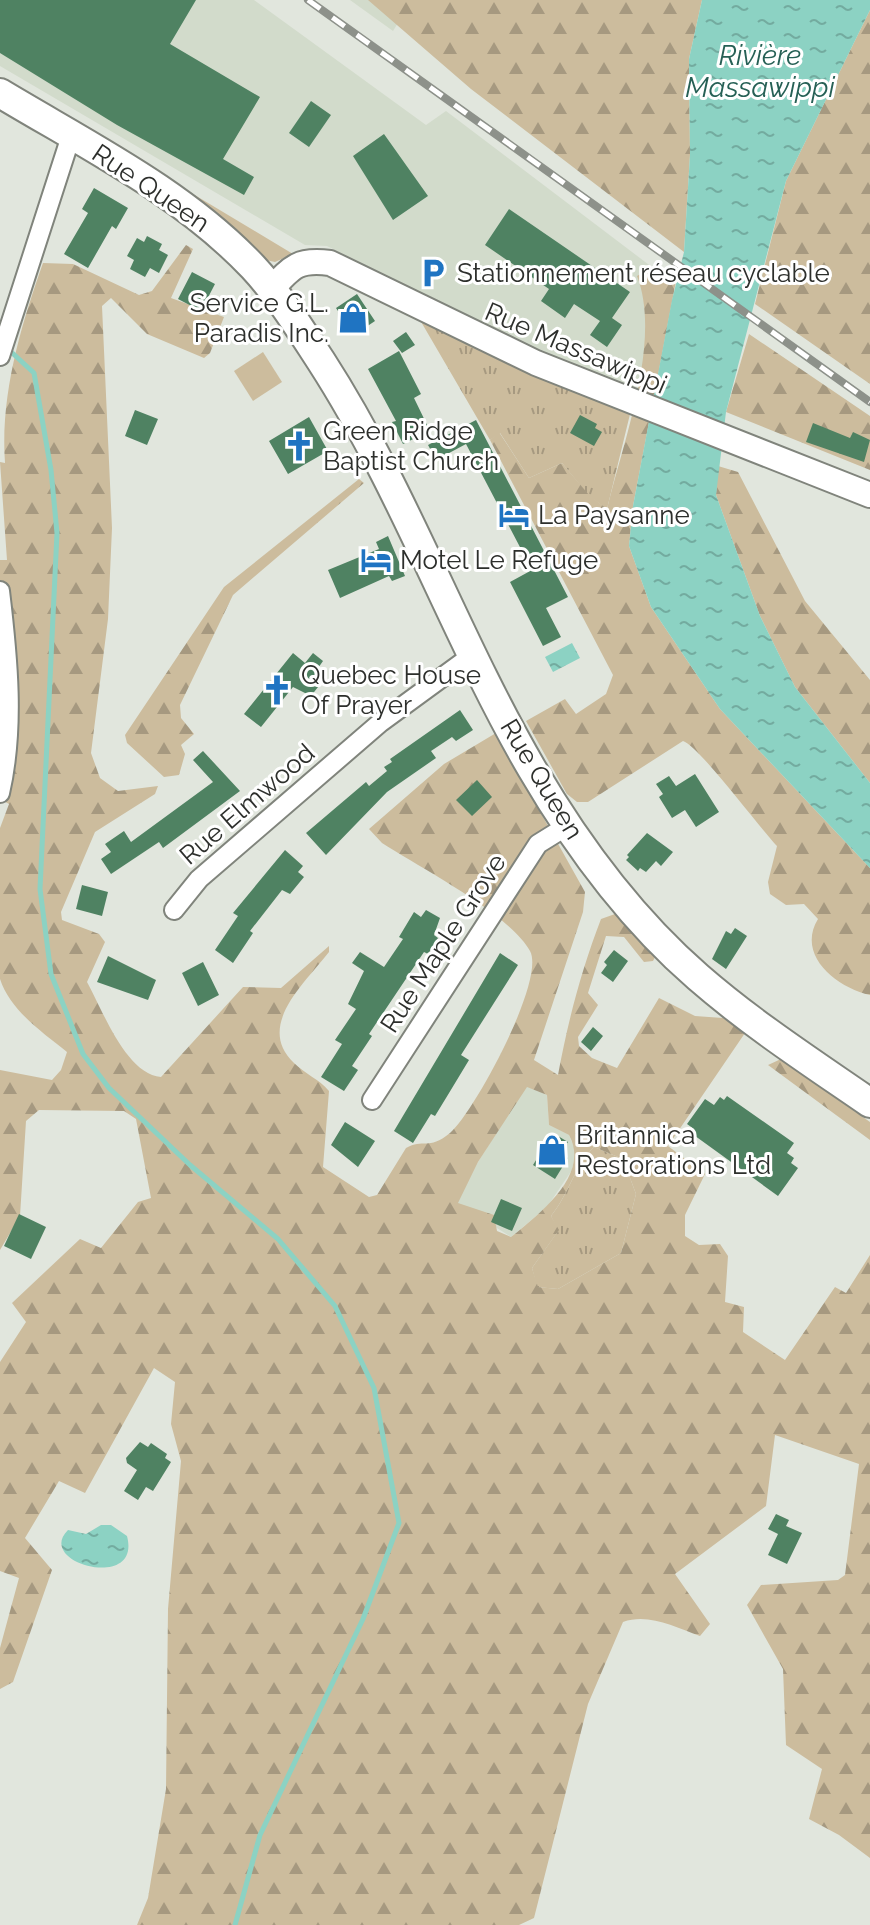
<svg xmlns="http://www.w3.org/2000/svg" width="870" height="1925" font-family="Raleway,sans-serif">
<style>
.built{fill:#d2dbcb}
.grass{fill:url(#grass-tufts)}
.forest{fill:url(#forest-firs);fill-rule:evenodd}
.garden{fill:#ccbc9d}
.water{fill:url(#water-ripples)}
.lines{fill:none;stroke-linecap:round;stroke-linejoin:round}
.stream{stroke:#8cd2c3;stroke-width:5}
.building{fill:#4f8262}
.street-casing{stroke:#80847c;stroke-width:22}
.secondary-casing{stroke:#80847c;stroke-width:28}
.primary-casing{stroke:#80847c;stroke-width:32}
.street{stroke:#fff;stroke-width:18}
.secondary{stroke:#fff;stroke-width:24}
.primary{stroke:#fff;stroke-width:28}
.rail-casing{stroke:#8d918a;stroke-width:8}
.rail{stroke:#fff;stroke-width:5;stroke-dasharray:15;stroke-linecap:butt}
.labels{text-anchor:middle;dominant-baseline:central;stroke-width:6;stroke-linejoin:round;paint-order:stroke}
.street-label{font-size:26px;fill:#2d2f2c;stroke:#fff}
.poi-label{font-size:26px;fill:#2d2f2c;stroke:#fff;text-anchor:start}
.water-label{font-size:28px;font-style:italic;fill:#266055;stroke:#fff}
</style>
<defs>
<pattern id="grass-tufts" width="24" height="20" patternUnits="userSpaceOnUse" patternTransform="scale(2)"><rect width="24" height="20" fill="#ccbc9d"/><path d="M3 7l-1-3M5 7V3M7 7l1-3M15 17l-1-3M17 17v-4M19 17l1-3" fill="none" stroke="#a69980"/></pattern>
<pattern id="forest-firs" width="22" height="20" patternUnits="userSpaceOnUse" patternTransform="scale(2)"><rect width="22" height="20" fill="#ccbc9d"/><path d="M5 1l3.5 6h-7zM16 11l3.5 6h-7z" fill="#a69980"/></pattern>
<pattern id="water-ripples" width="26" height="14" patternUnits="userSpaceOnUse" patternTransform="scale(2)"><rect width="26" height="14" fill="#8cd2c3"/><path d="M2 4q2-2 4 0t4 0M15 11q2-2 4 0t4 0" fill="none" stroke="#73ab9f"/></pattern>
</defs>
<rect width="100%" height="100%" fill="#e1e6dd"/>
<!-- built -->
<path class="built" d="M0 0H254L426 125 446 111 665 277 640 397 483 325 327 246 305 245 0 66Z
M350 0H412L393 31Z
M526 1086 547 1095 549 1125 569 1135 576 1152 572 1170 547 1207 511 1237 457 1203 478 1162Z"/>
<!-- grass -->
<path class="grass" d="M163 176 293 254 275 262 261 259Z
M420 320 631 410 607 509 589 496 562 463 529 478 500 433 490 440Z
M594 1147 623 1159 636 1194 621 1253 558 1289 537 1287 532 1268 558 1231 551 1216C569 1194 574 1167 594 1147Z"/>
<!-- forest -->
<path class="forest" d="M368 0H702L689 59 690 155 684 252 471 89Z
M870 10V384L755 304 786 181Z
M186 245 193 249 171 298 224 317 210 353 204 358 147 334 111 298 102 306 112 528 108 619 91 753 100 778 118 791 158 786 155 794 95 832 61 912 62 920 99 934 105 942 87 982C103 1011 126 1074 161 1077L243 987 281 988 329 946V952C305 983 255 1026 294 1063 305 1074 319 1079 329 1091L323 1167 369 1197 377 1195 406 1148C423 1138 428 1151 450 1133 474 1112 546 980 530 951 510 914 419 867 382 843L369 829 444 764 496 733 585 892 583 912 534 1060 558 1075C568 1021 581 971 601 919L615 914 656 955 653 961 644 962 624 937 606 936 588 993 598 1005 578 1037 579 1046 592 1058 617 1068 659 998 695 1016 723 1018 745 1033 668 1146 705 1174 685 1215V1236L699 1245 720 1244 728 1256 725 1302 744 1307 743 1332 785 1360 835 1287 846 1293 870 1255V1858L839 1835 809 1819 822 1769 786 1745 783 1669 747 1605 761 1585 838 1580 845 1575 859 1464 775 1435 766 1506 675 1574 710 1624 700 1636C674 1627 649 1613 623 1622L588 1704 534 1918 519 1925H137L148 1898 166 1789 168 1609 181 1461 171 1424 175 1382 154 1368 85 1493 59 1481 25 1538 52 1570 13 1682 0 1689V1648L19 1578 0 1571V1362L26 1322 12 1303 80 1239 101 1248 138 1202 151 1198 136 1119 124 1111 39 1110 26 1121 20 1216 0 1250V1070L52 1080 61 1070 67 1052C42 1032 10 1010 0 979V828L9 804 0 799V560H7L0 462 5 463C0 395 21 325 43 263L73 264 139 295 152 291ZM527 1087 547 1095 549 1125 569 1135C591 1175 539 1214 511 1237L497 1231 494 1215 458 1203 478 1162ZM594 1147 623 1159 636 1194 621 1253 558 1289 538 1287 532 1268 559 1230 551 1216C569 1194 574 1167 594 1147Z
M652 267 676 281 633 506 629 546 651 607 720 709 870 868V995C836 987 796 955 818 919L804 904 786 905 770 894 768 882 777 846C758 826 699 746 683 741L588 802H577L567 794 526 721 565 699 576 714 606 694 613 675 490 440 499 432 529 478 562 463 589 495 607 509C623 442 662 340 637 276Z
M749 334 870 416V470L726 412Z
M718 466 738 472 805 601 870 680V783L795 687 760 616 716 495Z
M359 479 364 483 233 595 180 705 181 718 194 734 181 745 185 754 179 775 164 777 127 743 125 735 224 587Z
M781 1059 870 1122V1140L768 1065Z"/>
<!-- garden -->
<path class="garden" d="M263 352 282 382 253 401 234 371Z"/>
<!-- water -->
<path class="water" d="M702 0H870V10L786 181 726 412 716 495 760 616 795 687 870 783V868L720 709 651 607 629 546 633 506 672 300 684 252 690 155 689 59Z
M572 643 580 658 553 672 545 657Z
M101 1525H111L127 1536C142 1592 34 1563 68 1530L86 1534Z"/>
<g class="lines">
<!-- stream -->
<path class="stream" d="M8 349 34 373 51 470 57 533 40 889 51 974 83 1054 109 1088 190 1165 278 1239 335 1306 374 1388 399 1523 363 1619 260 1835 235 1925"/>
</g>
<!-- building -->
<path class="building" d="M0 0H196L170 44 260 97 223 159 254 177 244 195 117 125 0 53Z
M311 101 331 115 309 147 289 133Z
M384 134 428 196 393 220 353 156Z
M94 188 128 208 116 229 112 226 88 268 64 254 88 213 82 209Z
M509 209 630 292 612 318 622 325 607 347 590 335 600 321 574 304 565 318 541 301 549 289 485 245Z
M147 236 162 244 159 250 168 255 159 273 150 268 145 277 130 269 134 260 127 256 137 238 144 242Z
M192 272 215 284 201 311 178 299Z
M357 294 375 321 354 335 336 308Z
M406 332 415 345 402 353 393 341Z
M399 351 421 394 414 398 430 431 403 444 392 422 396 421 368 369Z
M135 410 158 419 147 445 125 436Z
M580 415 597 424 595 428 602 432 594 446 570 433Z
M309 417 328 451 288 474 269 441Z
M476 420 568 597 546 608 561 637 543 646 510 582 532 570 466 444 436 460 428 445Z
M813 423 850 438 853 432 870 440 864 462 806 442Z
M388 536 405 576 392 581 389 576 340 598 328 570 379 549 376 542Z
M293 653 305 663 313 653 323 661 316 671 325 678 311 696 293 687 261 727 244 714Z
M460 710 473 730 456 741 452 737 431 751 436 758 387 792 326 855 306 833 366 782 369 786 387 771 384 767 392 762 390 759Z
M203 751 240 791 163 848 159 842 111 874 101 859 111 852 105 844 124 831 131 842 213 782 193 760Z
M695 774 719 812 696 827 685 810 672 818 659 797 663 794 656 784 669 776 676 786Z
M477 780 492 797 472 816 456 800Z
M647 833 673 852 661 866 656 861 646 872 640 868 638 871 626 860 629 857 627 855Z
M285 850 303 866 298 872 304 877 290 894 282 890 250 931 253 933 233 963 215 950 238 916 233 913Z
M82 885 108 892 102 916 76 909Z
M426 910 440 918 434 935 438 938 428 954 424 952 369 1034 372 1036 352 1066 358 1070 344 1091 321 1077 342 1044 335 1040 356 1009 348 1004 364 971 352 963 360 952 384 967 403 939 399 937 414 912 421 917Z
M735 928 747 936 726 969 712 959 726 931 731 934Z
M614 950 628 961 613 982 601 973 607 965 604 962Z
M500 953 518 965 461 1055 469 1060 446 1098 435 1116 431 1114 413 1143 394 1131Z
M108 956 156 980 148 1000 97 982Z
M203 962 219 995 198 1006 182 973Z
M593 1027 603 1036 591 1051 581 1042Z
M727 1096 794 1143 787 1153 794 1158 791 1163 798 1168 778 1196 691 1133 694 1129 687 1124 705 1099 714 1105 720 1097 724 1100Z
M345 1122 375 1141 358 1167 331 1145Z
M553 1133 568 1142 560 1153 568 1158 555 1179 533 1165Z
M501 1199 522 1208 512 1231 491 1222Z
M19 1214 46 1227 31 1259 4 1246Z
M140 1442 148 1447 151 1443 167 1454 165 1458 171 1462 153 1491 146 1487 138 1500 124 1491 137 1470 127 1463 126 1458Z
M776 1514 789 1520 786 1526 802 1533 787 1564 768 1555 778 1534 768 1529Z"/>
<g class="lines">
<!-- street casing -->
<g class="street-casing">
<path id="street" d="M0 356 71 136
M0 591C8 657 15 728 0 793
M174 910 199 879 381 722 474 654
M372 1100 538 844 567 826"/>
</g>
<!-- secondary casing -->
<g class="secondary-casing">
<path id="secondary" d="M272 289C292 266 299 259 330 263L536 363 870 495"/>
</g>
<!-- primary casing -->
<g class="primary-casing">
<path id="primary" d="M0 93C88 146 182 192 253 267 280 296 300 329 321 361 405 491 455 637 532 769 577 846 631 919 698 977 752 1024 812 1063 870 1103"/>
</g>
<!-- street -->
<use href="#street" class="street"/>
<!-- secondary -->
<use href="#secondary" class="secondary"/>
<!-- primary -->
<use href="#primary" class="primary"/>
<!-- rail casing -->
<g class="rail-casing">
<path id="rail" d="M308 0 870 402"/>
</g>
<!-- rail -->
<use href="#rail" class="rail"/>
</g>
<!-- icons -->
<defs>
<g id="parking-bare" transform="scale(2.4)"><path d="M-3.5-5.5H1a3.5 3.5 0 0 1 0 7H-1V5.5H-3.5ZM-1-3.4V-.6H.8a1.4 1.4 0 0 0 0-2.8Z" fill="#1f74c2" stroke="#fff" stroke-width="2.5" paint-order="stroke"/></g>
<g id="shop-bare" transform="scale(2.4)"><path d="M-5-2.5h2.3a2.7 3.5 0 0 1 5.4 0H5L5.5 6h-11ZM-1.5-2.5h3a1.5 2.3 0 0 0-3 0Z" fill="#1f74c2" stroke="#fff" stroke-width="2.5" paint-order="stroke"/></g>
<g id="church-bare" transform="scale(2.4)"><path d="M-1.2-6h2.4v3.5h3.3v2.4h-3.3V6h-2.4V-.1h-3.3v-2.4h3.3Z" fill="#1f74c2" stroke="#fff" stroke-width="2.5" paint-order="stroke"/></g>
<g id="hotel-bare" transform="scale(2.4)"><path d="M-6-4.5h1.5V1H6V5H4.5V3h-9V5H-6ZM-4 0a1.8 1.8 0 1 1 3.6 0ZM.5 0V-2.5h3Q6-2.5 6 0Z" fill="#1f74c2" stroke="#fff" stroke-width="2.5" paint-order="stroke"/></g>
</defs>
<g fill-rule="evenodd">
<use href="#parking-bare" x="433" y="273"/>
<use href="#shop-bare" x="353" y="318"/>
<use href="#church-bare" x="299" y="446"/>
<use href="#hotel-bare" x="514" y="515"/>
<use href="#hotel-bare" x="376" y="560"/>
<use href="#church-bare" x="277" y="690"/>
<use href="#shop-bare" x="552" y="1150"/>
</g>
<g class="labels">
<!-- street labels -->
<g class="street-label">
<text transform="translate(151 188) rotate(34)">Rue Queen</text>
<text transform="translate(576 348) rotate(23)">Rue Massawippi</text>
<text transform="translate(542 779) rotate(59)">Rue Queen</text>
<text transform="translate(247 804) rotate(-41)">Rue Elmwood</text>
<text transform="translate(443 943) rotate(-57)">Rue Maple Grove</text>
</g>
<!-- poi labels -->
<g class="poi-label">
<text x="457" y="273">Stationnement réseau cyclable</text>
<text x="329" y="303" text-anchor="end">Service G.L.<tspan x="329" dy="30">Paradis Inc.</tspan></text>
<text x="323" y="431">Green Ridge<tspan x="323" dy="30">Baptist Church</tspan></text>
<text x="538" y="515">La Paysanne</text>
<text x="400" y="560">Motel Le Refuge</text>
<text x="301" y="675">Quebec House<tspan x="301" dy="30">Of Prayer</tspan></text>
<text x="576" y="1135">Britannica<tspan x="576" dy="30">Restorations Ltd</tspan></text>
</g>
<!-- water labels -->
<g class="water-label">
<text x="760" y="55">Rivière<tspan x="760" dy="32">Massawippi</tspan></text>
</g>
</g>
</svg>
